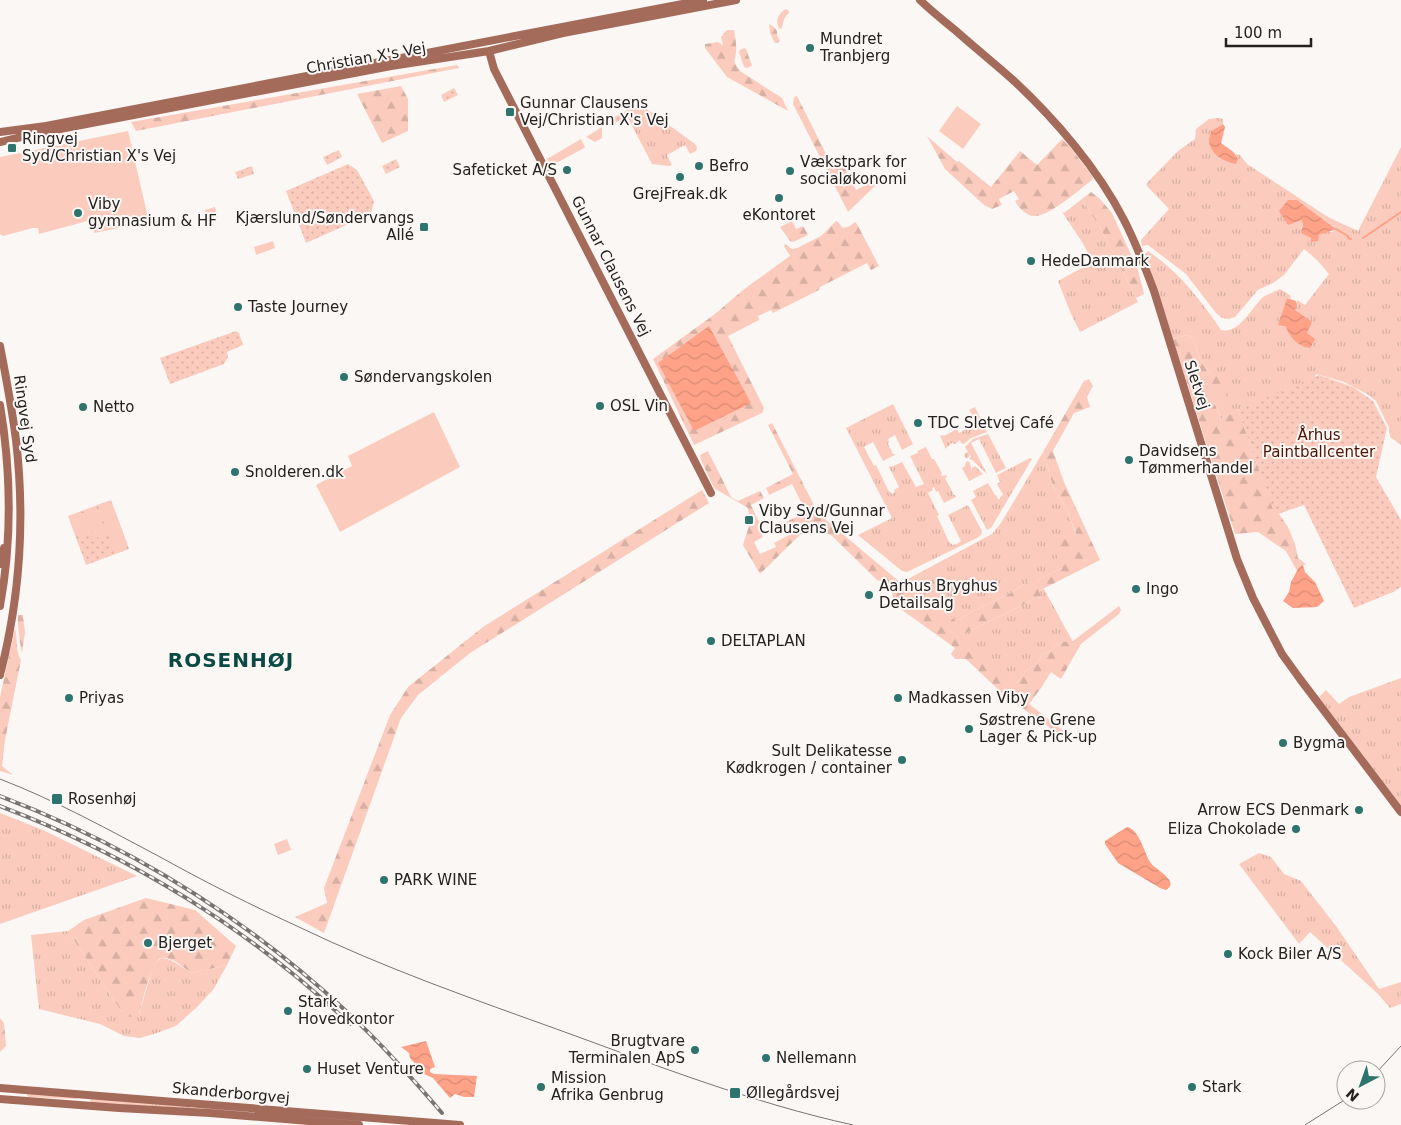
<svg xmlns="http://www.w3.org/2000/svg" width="1401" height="1125" font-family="'DejaVu Sans',sans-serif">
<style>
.grass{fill:url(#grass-tufts);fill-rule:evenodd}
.forest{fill:url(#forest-firs)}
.park{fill:url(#park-dots)}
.pitch{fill:#fbccbe}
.water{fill:url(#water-waves)}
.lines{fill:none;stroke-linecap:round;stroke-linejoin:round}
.stream{stroke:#ffa288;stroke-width:2}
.secondary{stroke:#a56b5a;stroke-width:8}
.tram{stroke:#777473;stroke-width:1}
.rail-casing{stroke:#777473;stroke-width:4}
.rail{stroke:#fbf7f5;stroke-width:2;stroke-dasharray:5.5;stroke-linecap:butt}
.poi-dot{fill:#2c746d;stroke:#fbf7f5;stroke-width:2}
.labels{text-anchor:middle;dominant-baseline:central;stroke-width:4;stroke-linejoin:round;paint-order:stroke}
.poi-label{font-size:15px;fill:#232221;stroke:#fbf7f5;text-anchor:start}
.street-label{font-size:15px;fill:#232221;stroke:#fbf7f5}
.park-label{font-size:15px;fill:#4c1404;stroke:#fbf7f5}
.district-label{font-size:20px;font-weight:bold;letter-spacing:1px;fill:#0a4944;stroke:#fbf7f5}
</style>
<defs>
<pattern id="grass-tufts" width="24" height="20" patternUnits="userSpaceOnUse" patternTransform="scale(1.25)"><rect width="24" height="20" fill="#fbccbe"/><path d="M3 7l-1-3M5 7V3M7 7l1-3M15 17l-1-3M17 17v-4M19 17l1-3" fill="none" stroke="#d7afa3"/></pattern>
<pattern id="forest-firs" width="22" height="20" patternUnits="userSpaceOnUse" patternTransform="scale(1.25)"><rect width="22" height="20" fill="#fbccbe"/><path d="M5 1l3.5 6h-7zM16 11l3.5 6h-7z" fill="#d7afa3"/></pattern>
<pattern id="park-dots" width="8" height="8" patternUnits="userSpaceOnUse" patternTransform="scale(1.25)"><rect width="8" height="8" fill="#fbccbe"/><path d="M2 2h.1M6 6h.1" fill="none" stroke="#d7afa3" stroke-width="1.8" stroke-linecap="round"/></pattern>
<pattern id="water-waves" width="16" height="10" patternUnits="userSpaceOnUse" patternTransform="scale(1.25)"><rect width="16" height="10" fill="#ffa288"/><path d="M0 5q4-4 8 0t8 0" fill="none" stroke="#da8b75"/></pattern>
</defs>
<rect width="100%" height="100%" fill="#fbf7f5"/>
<!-- grass -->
<path class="grass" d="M640 104 695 144 697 147 696 151 690 154 685 145 667 155 672 165 669 166 652 164 627 116 610 126 608 121 636 105Z
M1218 118 1223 119V124L1211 131 1209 139 1238 159 1236 154 1240 155 1247 164 1328 217 1358 231 1401 147V445L1390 437 1389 428 1376 401 1367 394 1344 382 1316 374 1312 383 1238 410 1221 419 1214 401 1211 373 1200 360 1194 339 1188 335 1173 339 1145 254 1148 251C1178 271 1201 300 1221 330 1239 334 1251 309 1262 298 1267 294 1274 292 1280 289L1290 295 1291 299 1287 298 1281 326 1307 333 1294 310 1297 304V300L1305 305 1329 274 1317 260 1304 249 1284 275 1273 283 1258 290 1235 317 1229 319 1222 318 1216 313 1186 274 1148 245 1142 246 1141 240 1169 209 1146 185 1148 182 1178 151 1195 139 1196 129 1209 119ZM1297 200 1336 229 1332 232H1324L1311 241V238L1301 228 1303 224 1301 220Z
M602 127V138L595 142 586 137Z
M581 139 585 147 584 148 551 166 547 159Z
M1082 199 1102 231 1138 302 1080 332 1071 314 1058 281 1093 262 1082 242 1062 212 1064 213Z
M893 404 913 444 902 450 895 435 888 439 889 442 888 444 893 454H895V455L883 461 873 442 864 447 874 466 876 465 888 490 892 494 895 492 894 490 899 487 889 467 890 466 891 467 902 462 916 487 924 484 910 456 918 453 917 451 926 447 932 459H934L942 473 941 474 942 476 946 475 947 477 945 478 954 495H955L956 497 944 503 938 491 936 492 934 487 932 488 933 490 928 493 939 515 937 516 949 542 953 545 957 544 961 541 948 515 968 505 982 531 981 535 977 538 907 572 902 571 858 535 892 518 846 428Z
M975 407 987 432 971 438 964 444 961 443 960 440 955 444 952 443 945 449V447L940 436 943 435 944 436 957 429 959 433 974 425 970 418 973 416 969 410Z
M988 434 1006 468 996 473 979 439 971 443 987 474 972 460 969 459 971 457 970 454 968 458H966L964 456 965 453 968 452 965 447 973 439Z
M1043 452 1054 489 1067 509 1076 535 1062 568 1037 580H1031L1011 593 969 613 957 622 906 580 992 534 1001 523Z
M1030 458 1032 459 991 528 987 530 971 500 976 497 973 491 988 483 995 495H996L998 499H1000V497L1003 495 997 484 1000 482 997 475Z
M966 462 968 461 970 463 972 472V468L975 466 983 474 969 481 962 468 965 466Z
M1044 589 1073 642H1062L1050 651 1043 654 1035 665 1026 671 1017 683 962 635 1041 596 1039 591Z
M1401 678V806L1319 697 1326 690 1339 704 1349 697Z
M0 813 43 830 137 876 0 924Z
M1259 853 1271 857 1284 874 1301 881 1336 926 1379 989 1401 982V1004L1390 1008 1378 994 1310 932 1299 944 1239 864Z
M68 931 121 1011 139 1014 153 967 157 961 162 958C175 959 182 969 193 973L227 965 213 990 197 1007 176 1026 154 1034 140 1038 124 1036 100 1024 39 1009 31 935Z
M27 1093 77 1097V1099L29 1097 27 1096Z
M90 1098 190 1106V1108L91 1103Z"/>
<!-- forest -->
<path class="forest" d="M786 9 789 11V13C781 20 785 23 781 29L779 28C775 21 778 13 786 9Z
M769 24 774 27 777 31V35L780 41 778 43H775L770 33Z
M727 30H734C735 37 737 45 736 52 735 63 732 60 740 71L782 98 788 111 727 77 705 48V44L718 42 723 45 721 37Z
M744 48 746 49 752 66 747 68 744 67 739 52 740 50Z
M457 65 459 68 136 131 131 122Z
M401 86 408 99V131L382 143 357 94Z
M797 96 830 162 839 157 856 190 875 180 877 184 848 212 793 104 794 97Z
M927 136 957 162 959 161 991 187 1020 151 1037 165 1062 139 1070 147 1093 177 1092 180C1080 189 1051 215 1036 216 1027 217 1019 208 1015 201L1019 199 1014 191 999 199 1002 205 992 209 984 205 945 169Z
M1091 192 1100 199 1112 213 1138 270 1144 294 1136 298 1102 231 1082 199Z
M792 221 796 229 803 226 808 235 793 242 790 241 780 227Z
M836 221 838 222 843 228 850 226 855 222 857 224 879 266 871 270 867 263 820 287 819 290 773 313 771 310 758 316 759 320 728 336 764 408 762 413 694 445 653 359 715 314 743 290 790 256 784 246 785 244 792 249 797 248 821 236Z
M1188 335 1194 339 1200 360 1211 373 1216 371 1229 386 1227 398 1214 402 1221 419 1238 410 1275 514H1279L1288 527 1295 544 1298 558 1306 564 1299 567 1297 571 1286 551 1258 532 1235 534 1173 339Z
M1089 379 1093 386 1087 397 1090 407 1074 413 1053 451 1064 482 1100 560 1039 591 1041 596 962 635 977 645 1017 683 1026 671 1035 665 1043 654 1050 651 1062 642 1073 641 1119 606 1121 610 1119 614 1081 644 1061 679 1051 672 1041 688 1029 704 1073 738 1070 742 1005 696 966 659H955L951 654 955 648 895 605 890 585 877 580 832 536 818 528 808 527 760 574 743 545 750 523 748 508 714 488 701 460 700 455 708 451 731 497 738 501 760 491 764 498 751 505 760 524 757 526 763 537 754 542 760 554 776 547 774 543 789 535 784 523 806 512 792 484 769 495 766 488 793 474 768 425 772 423 816 509 826 520 901 583H909L957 622 969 613 1011 593 1031 580H1037L1062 568 1051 542 1076 534 1067 509 1054 489 1043 452 1084 381Z
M702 490 709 503 470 653 418 695 401 718 324 933 295 917 327 903 324 888 390 715 408 687 483 627Z
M18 615H23L25 632 22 653C20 645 17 622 18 615Z
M15 628C18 639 15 651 21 660L5 740 2 766 13 775 0 771V697Z
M146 898 195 910 236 946 227 965 193 973C185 970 179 962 170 959 166 958 162 957 159 959 151 965 142 1003 139 1014 131 1019 128 1017 121 1011L68 931 84 920Z
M0 1018 4 1023 6 1046 0 1052Z"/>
<!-- park -->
<path class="park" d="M454 88 458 95 444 102 441 95Z
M339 150 342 157 327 165 323 157Z
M396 159 400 167 386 174 382 166Z
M348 164 357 170 374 201 371 214 306 243 286 191Z
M252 166 254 174 238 179 235 172Z
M215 207 218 217 207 220 205 210Z
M236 331 239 333 243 345 227 352 228 357 224 364 170 384 160 358Z
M1319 375 1353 387 1373 401 1387 428 1376 477 1401 520V587L1393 592 1354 608 1304 505 1275 515 1238 410Z
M111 500 129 549 86 565 68 516Z"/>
<!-- pitch -->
<path class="pitch" d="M957 106 981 124 963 149 939 131Z
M128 131 149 222 94 233 92 223 91 220 39 234 38 228H33L3 236 0 234V157Z
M273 241 275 248 256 255 254 247Z
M434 412 460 467 340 532 316 485 352 466 348 456Z
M106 503 110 504 113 507 127 543 126 548 121 552 114 549 100 511 103 505Z
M97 509 107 534 94 539 85 513Z
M78 513H84L90 531 82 536H77L70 518 73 515Z
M287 839 291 850 278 855 274 844Z"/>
<!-- water -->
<path class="water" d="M1223 124 1225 127 1221 143C1228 149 1234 150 1238 159L1236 164C1224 162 1209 154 1209 139 1209 139 1211 131 1211 131Z
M1288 200H1297L1336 229C1331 232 1325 232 1319 235L1318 241 1311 242V238L1301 233 1303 224 1301 220 1288 225 1279 211Z
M1287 298 1296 301 1297 304 1295 310 1312 322 1307 333 1315 339 1310 348C1299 347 1289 337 1286 327L1278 325Z
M709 326 751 403 694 431 658 363Z
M1303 565 1305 572 1315 582 1324 601 1317 607 1293 608 1283 601 1289 592 1291 582 1299 567Z
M1127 827C1139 829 1144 852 1150 862 1155 870 1181 881 1166 890L1160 888 1118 863 1105 844V841Z
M426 1041 435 1067 430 1069V1072L434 1074 477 1076 474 1097H464L455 1094 450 1098 433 1078 424 1074 410 1058 409 1053 401 1047Z"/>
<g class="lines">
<!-- stream -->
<path class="stream" d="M1336 229 1348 236V238L1351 239
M1363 238 1401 212"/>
<!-- secondary -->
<path class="secondary" d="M920 0C931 11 943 20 955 30 974 47 994 63 1013 80 1055 119 1098 169 1124 220 1136 243 1145 267 1154 291L1237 559 1253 598 1282 654 1300 679 1401 812
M489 51 494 69 711 493
M0 132 46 126 703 0
M0 142 34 134 391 66 489 51 563 33 736 0
M0 346C6 377 12 408 16 440 25 518 20 598 0 675
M0 405C11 471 12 540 0 606
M0 564 4 548
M0 1088 460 1125
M0 1099 119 1108 210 1113 359 1125"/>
<!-- tram -->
<path class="tram" d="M0 779C57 801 109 830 162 858 207 883 253 906 299 927 384 968 473 999 562 1031 658 1066 753 1103 853 1125
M1376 1073 1401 1046
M1305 1125 1346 1099"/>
<!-- rail casing -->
<g class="rail-casing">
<path id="rail" d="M0 796C128 845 245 917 346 1011 381 1043 412 1078 442 1113
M0 806C129 855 250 929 350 1024"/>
</g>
<!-- rail -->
<use href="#rail" class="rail"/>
</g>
<!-- markers -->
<g class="poi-dot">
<circle cx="810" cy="48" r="5"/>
<rect x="505" y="107" width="10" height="10" rx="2.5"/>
<rect x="7" y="143" width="10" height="10" rx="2.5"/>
<circle cx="699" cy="166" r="5"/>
<circle cx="567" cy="170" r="5"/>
<circle cx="790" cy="171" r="5"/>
<circle cx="680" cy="177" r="5"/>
<circle cx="779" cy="198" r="5"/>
<circle cx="78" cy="213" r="5"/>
<rect x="419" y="222" width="10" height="10" rx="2.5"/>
<circle cx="1031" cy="261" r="5"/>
<circle cx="238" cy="307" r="5"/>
<circle cx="344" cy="377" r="5"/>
<circle cx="600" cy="406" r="5"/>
<circle cx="83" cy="407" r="5"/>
<circle cx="918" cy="423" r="5"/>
<circle cx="1129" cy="460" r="5"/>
<circle cx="235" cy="472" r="5"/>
<rect x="744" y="515" width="10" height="10" rx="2.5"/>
<circle cx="1136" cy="589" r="5"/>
<circle cx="869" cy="595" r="5"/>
<circle cx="711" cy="641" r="5"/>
<circle cx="69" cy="698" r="5"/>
<circle cx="898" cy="698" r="5"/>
<circle cx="969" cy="729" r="5"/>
<circle cx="1283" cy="743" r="5"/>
<circle cx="902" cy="760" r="5"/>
<rect x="51" y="793" width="12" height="12" rx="2.5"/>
<circle cx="1359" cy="810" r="5"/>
<circle cx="1296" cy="829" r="5"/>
<circle cx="384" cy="880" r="5"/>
<circle cx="148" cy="943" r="5"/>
<circle cx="1228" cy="954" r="5"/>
<circle cx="288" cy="1011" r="5"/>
<circle cx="695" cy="1050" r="5"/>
<circle cx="766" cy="1058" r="5"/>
<circle cx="307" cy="1069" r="5"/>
<circle cx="541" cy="1087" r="5"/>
<circle cx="1192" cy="1087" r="5"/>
<rect x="729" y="1087" width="12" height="12" rx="2.5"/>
</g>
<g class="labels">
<!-- poi labels -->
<g class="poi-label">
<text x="820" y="39">Mundret<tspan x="820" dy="17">Tranbjerg</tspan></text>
<text x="520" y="103">Gunnar Clausens<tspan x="520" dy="17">Vej/Christian X's Vej</tspan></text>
<text x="22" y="139">Ringvej<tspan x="22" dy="17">Syd/Christian X's Vej</tspan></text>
<text x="800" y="162">Vækstpark for<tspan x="800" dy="17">socialøkonomi</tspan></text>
<text x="709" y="166">Befro</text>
<text x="557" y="170" text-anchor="end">Safeticket A/S</text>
<text x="680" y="194" text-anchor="middle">GrejFreak.dk</text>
<text x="88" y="204">Viby<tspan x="88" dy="17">gymnasium &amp; HF</tspan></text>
<text x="779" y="215" text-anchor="middle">eKontoret</text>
<text x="414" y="218" text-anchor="end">Kjærslund/Søndervangs<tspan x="414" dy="17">Allé</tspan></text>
<text x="1041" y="261">HedeDanmark</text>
<text x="248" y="307">Taste Journey</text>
<text x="354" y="377">Søndervangskolen</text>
<text x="610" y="406">OSL Vin</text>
<text x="93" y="407">Netto</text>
<text x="928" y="423">TDC Sletvej Café</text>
<text x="1139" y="451">Davidsens<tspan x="1139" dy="17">Tømmerhandel</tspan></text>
<text x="245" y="472">Snolderen.dk</text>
<text x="759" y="511">Viby Syd/Gunnar<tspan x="759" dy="17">Clausens Vej</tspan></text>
<text x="879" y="586">Aarhus Bryghus<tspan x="879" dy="17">Detailsalg</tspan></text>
<text x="1146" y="589">Ingo</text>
<text x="721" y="641">DELTAPLAN</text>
<text x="79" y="698">Priyas</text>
<text x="908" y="698">Madkassen Viby</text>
<text x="979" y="720">Søstrene Grene<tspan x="979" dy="17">Lager &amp; Pick-up</tspan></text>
<text x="1293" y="743">Bygma</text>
<text x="892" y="751" text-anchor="end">Sult Delikatesse<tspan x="892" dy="17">Kødkrogen / container</tspan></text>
<text x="68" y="799">Rosenhøj</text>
<text x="1349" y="810" text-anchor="end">Arrow ECS Denmark</text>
<text x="1286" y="829" text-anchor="end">Eliza Chokolade</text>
<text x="394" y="880">PARK WINE</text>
<text x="158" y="943">Bjerget</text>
<text x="1238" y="954">Kock Biler A/S</text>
<text x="298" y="1002">Stark<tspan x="298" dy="17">Hovedkontor</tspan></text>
<text x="685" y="1041" text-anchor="end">Brugtvare<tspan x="685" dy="17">Terminalen ApS</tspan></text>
<text x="776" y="1058">Nellemann</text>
<text x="317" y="1069">Huset Venture</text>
<text x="551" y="1078">Mission<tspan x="551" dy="17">Afrika Genbrug</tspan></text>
<text x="1202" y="1087">Stark</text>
<text x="746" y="1093">Øllegårdsvej</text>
</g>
<!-- street labels -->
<g class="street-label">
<text transform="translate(366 58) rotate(-10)">Christian X's Vej</text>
<text transform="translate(611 266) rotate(63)">Gunnar Clausens Vej</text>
<text transform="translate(1197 385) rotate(72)">Sletvej</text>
<text transform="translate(25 419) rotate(82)">Ringvej Syd</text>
<text transform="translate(231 1093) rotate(5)">Skanderborgvej</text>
</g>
<!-- park labels -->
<g class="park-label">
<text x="1319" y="435">Århus<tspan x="1319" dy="17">Paintballcenter</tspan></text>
</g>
<!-- district labels -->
<g class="district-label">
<text x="231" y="660">ROSENHØJ</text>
</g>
</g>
<!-- north arrow -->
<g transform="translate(1361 1085) rotate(221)"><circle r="24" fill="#fbf7f5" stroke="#a5a2a0"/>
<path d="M0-4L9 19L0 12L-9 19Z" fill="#2c746d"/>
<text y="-8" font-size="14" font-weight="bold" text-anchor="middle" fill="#232221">N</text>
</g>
<!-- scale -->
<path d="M1226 38v8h85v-8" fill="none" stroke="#232221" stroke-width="2.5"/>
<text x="1234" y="38" font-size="15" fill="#232221" stroke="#fbf7f5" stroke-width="4" paint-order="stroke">100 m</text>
</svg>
